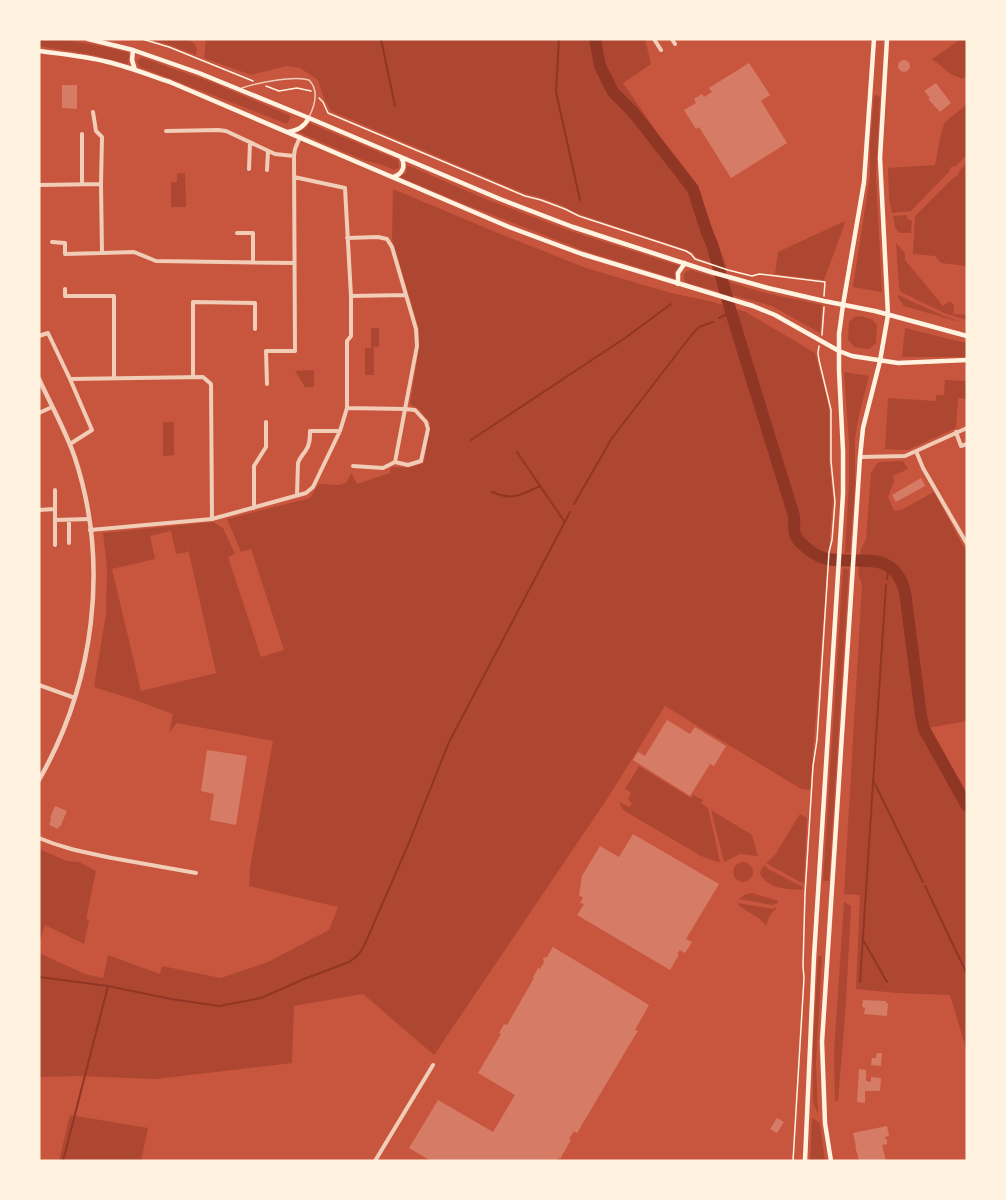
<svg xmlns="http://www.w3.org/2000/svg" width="1006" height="1200" font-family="Karla,sans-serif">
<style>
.green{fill:#ae4732;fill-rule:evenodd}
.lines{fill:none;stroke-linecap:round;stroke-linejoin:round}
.stream{stroke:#8f3625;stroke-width:2}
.river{stroke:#8f3625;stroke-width:12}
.building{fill:#d67c66}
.path{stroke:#fff3e0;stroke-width:1.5}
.service{stroke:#f1ccb7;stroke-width:1.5}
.minor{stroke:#f1ccb7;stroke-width:4}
.tertiary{stroke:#f1ccb7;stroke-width:4.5}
.secondary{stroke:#fff3e0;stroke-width:4.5}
</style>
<rect width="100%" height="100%" fill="#c8553d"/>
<!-- green -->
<path class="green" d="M39 39C70 39 99 45 129 53L128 64 93 55 39 46Z
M150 39C163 39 203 33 196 55L170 45Z
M206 39H645L651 64 623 83 700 194 727 268 696 257 693 253 685 249 573 212 564 206 536 196 526 194 331 111 324 99 318 80 300 68 286 66 251 75 204 58Z
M961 39H967V76L962 79 951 74 932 59Z
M140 58H143L211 82 291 116 287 124 140 67 137 62Z
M876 95 880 97 876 176 882 292 853 287 870 176V143L874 96Z
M967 104V155L956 166 951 167 949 172 911 211 892 213 889 198 888 168 935 165 941 134 945 122Z
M309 123 398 160 399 168 394 170 382 165 363 160 298 132 305 129Z
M967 163V266L941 263 935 256 913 254 915 216 954 177 958 175 960 170Z
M407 165 488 200 570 231 680 266 674 272 676 279 585 251 459 202 400 177 406 173Z
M185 173 186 207H171V182H177V174Z
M393 189 493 231 586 268 671 293 713 302 746 312 815 353 827 398 829 412V461L833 499 810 790 801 789 665 706 609 796 434 1055 363 994 294 1006 292 1063 156 1079 78 1076 39 1077V953L85 974 103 978 108 955 160 974 162 966 221 978 268 962 329 930 338 907 249 886 250 868 273 741 177 723 169 733 173 714 138 701 94 687 106 614 107 569 103 533 213 522 223 528 235 554 228 557 261 657 284 650 251 549 241 552 227 519 310 498 319 484 338 485 346 483 351 473 357 484 390 473V469L393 467 408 468 424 463 430 423 420 410 410 404 419 347V329L392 239ZM171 531 176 554 188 552 187 544 216 673 141 691 112 569 155 559 150 536Z
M906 215 908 219 912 221 911 233H899L895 227 893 216Z
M845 221 844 226 824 280 775 274 778 252Z
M896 243 905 253V260L943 306 950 301 954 305 953 314 967 315V320L944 313 901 292 899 288Z
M691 270 765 293 822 305 820 333 772 306 687 283 684 280V274L687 271Z
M898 295 944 316 967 324 904 306 899 299Z
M859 316 872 319 877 325 876 343 869 349 854 347 848 339 849 322 854 317Z
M371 328H379V347H374V375H365V348H371Z
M905 328 953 340 967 343V357H902Z
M314 370V387H305L295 371Z
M844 372 869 376 859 415 855 439V483L850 553H845L849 482V443Z
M945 380 967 381V399L958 398 956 428 908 450 885 449 888 398 936 401V395H944Z
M163 422H174V455L163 456Z
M903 461 908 469 893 476 894 481 888 497 894 511 901 510 934 492 967 553V721L927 728 908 589C893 561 892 559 860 557L861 549 866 539 871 473 875 466 880 462Z
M860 561C884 561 891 563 903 585L921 726 925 737 967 808V1052L950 995 897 993 856 989 860 895 844 894 862 585 858 573Z
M843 568 849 569 829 881H823Z
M639 766 691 798 693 795 703 800 701 803 708 808 720 862 714 861 701 856 623 810 619 802 630 807 632 803 628 800 631 792 625 789Z
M711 810 752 835 758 856 740 854 724 862Z
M800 814 807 818 804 882 802 883 766 863 775 855Z
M39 849 67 861 79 862 96 871 86 919 89 920 84 944 45 925 39 944V901L46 903 39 900Z
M733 872a10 10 0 1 1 20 0a10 10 0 1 1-20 0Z
M764 865 768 869 803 887 802 890C787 889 771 889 761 876L760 872Z
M752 893 778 901V903L772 905 739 899 746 894Z
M844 902 851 906V909L845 1017 838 1101H835L834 1051Z
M738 903 772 909 777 907 769 917 766 926 760 919 739 906Z
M820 956 822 957 816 1064 818 1113 813 1103V1043L818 957Z
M70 1115 148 1128 141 1161H59Z
M812 1118 820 1123 825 1161H810Z"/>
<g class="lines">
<!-- stream -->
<path class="stream" d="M381 39 395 106
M559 39 556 92 580 200
M719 318 731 312
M471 440 625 338 671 304
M517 452 564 521
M492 492C513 501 520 495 540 486
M574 504 612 438 693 333 699 327 713 322
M887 579 889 566
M873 780 923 882
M925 886 967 974
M862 938 887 982
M39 977 108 986 171 999 219 1006 261 998 304 979 349 962C357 957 360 953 364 946L408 845 449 742 570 512
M860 982 886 585
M63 1161 108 986"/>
<!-- river -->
<path class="river" d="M595 39 600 66 613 92 633 112 676 167 693 189 707 233 712 244 731 312 794 516C795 521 793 529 795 534 796 539 800 542 803 545 809 551 819 557 827 559 860 565 894 548 905 592L921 716 924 729 967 806"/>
</g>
<!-- building -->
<path class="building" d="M898 66a6 6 0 1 1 12 0a6 6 0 1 1-12 0Z
M749 63 770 95 761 101 787 143 731 178 699 127 696 129 684 110 696 103 694 99 702 94 704 97 712 92 709 88Z
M936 83 951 103 940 112 928 99 930 98 924 91Z
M62 85H77V109L62 108Z
M921 478 925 486 896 502 892 495Z
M667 720 690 734 695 727 726 746 714 766 710 764 690 796 633 760 638 752 645 756Z
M207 750 247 756 236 825 210 820 214 794 201 791Z
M55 806 67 811 60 827 59 826 58 829 49 825 51 819 50 818Z
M633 834 719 884 686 939 692 942 685 953 680 950 677 954 679 955 670 970 577 915 584 904 580 903 583 898 579 895 582 876 600 846 619 857Z
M553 947 649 1005 635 1030 638 1031 634 1037 577 1133 574 1131 569 1139 571 1140 560 1159 558 1158 556 1161H431L409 1148 438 1100 493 1132 515 1095 478 1073 501 1034 499 1033 504 1024 507 1025 534 978 533 977 538 968 540 969 544 962 543 958 547 957Z
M863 1000 886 1001V1003H888L887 1016 864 1014 865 1008 862 1007Z
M877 1053H882L881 1066 871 1065 872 1058H876Z
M859 1069 866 1070V1081L871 1082V1077L881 1078 880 1091H865V1103L857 1102Z
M777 1118 784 1122 777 1133 770 1129Z
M887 1126 889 1136 885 1137 886 1140 887 1139V1144L882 1145 886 1161H859L855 1146H856L853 1133Z"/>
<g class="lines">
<!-- path -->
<path class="path" d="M142 39 169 47 253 81
M266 86 279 91 297 88 311 91
M319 98 323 102 328 113 525 196 541 200 565 209 579 216 686 251 691 254 695 259 728 270 752 276 759 274 825 282 824 296
M822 335 824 307
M793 1161 804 978 803 966 805 894 813 766 817 740 829 552 832 540 835 502 831 461V410L819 360 818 353 819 346"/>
<!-- service -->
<path class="service" d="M242 88C257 83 295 75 309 80 319 90 315 105 309 117"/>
<!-- minor -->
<path class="minor" d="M654 39 661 50
M672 39 675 44
M93 112 96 131 102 137 101 184
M166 131 218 130 226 131 275 154 294 156
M249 169 250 142
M267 170 268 151
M82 184V134
M39 185 101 184 102 253 134 252 156 261 294 263
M237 233H253V262
M347 238 378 237 387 239 392 247 416 329 417 346 395 462 383 468 353 466
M52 242 65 243V254L102 253
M65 289V296H114V377
M351 296 406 295
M39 336 48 333 70 379 203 377 211 384 212 519
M193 377V302L255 303V329
M267 384 266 351H295L294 156 295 149 300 137
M347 408 405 409 415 410 426 422 428 429 421 461 408 465 395 462
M39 413 52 407
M956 432 961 446 967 444
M70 444 92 430 70 379
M916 451 923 468 967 544
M860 457 905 456 967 428
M55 490V520L89 519
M297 495 298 463C300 457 303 455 306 450 310 445 310 438 310 431H340
M254 508V466L266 447V422
M39 510 55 509
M55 520V545
M90 530 212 519 306 493 313 487 340 431 347 408V341L351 336V296L345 188 294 177
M69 543V520
M39 685 75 698
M39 838C65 849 85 852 112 858 140 863 168 868 196 873
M375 1161 433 1065"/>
<!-- tertiary -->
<path class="tertiary" d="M39 379C51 405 66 431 75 458 110 565 94 684 39 780"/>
<!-- secondary -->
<path class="secondary" d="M88 39 133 50 199 73 309 118 500 199 573 227 711 272 768 288 824 301 875 311 967 336
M133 50 132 60 135 70
M39 51C62 54 85 56 108 62 129 67 149 75 170 82L509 227 582 254 753 306 775 315 839 351 852 356 898 363 967 360
M288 132C298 130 304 127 309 118
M393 177C403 174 406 166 401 157
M678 284V273L685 263
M805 1161 814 957 843 494V451L839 370V334L843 305 864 182 874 39
M831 1161 825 1123 822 1042 860 457 863 428 880 361 888 315 880 158 887 39"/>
</g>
<!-- border -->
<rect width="1006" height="1200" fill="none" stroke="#fff3e0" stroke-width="81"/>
</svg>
